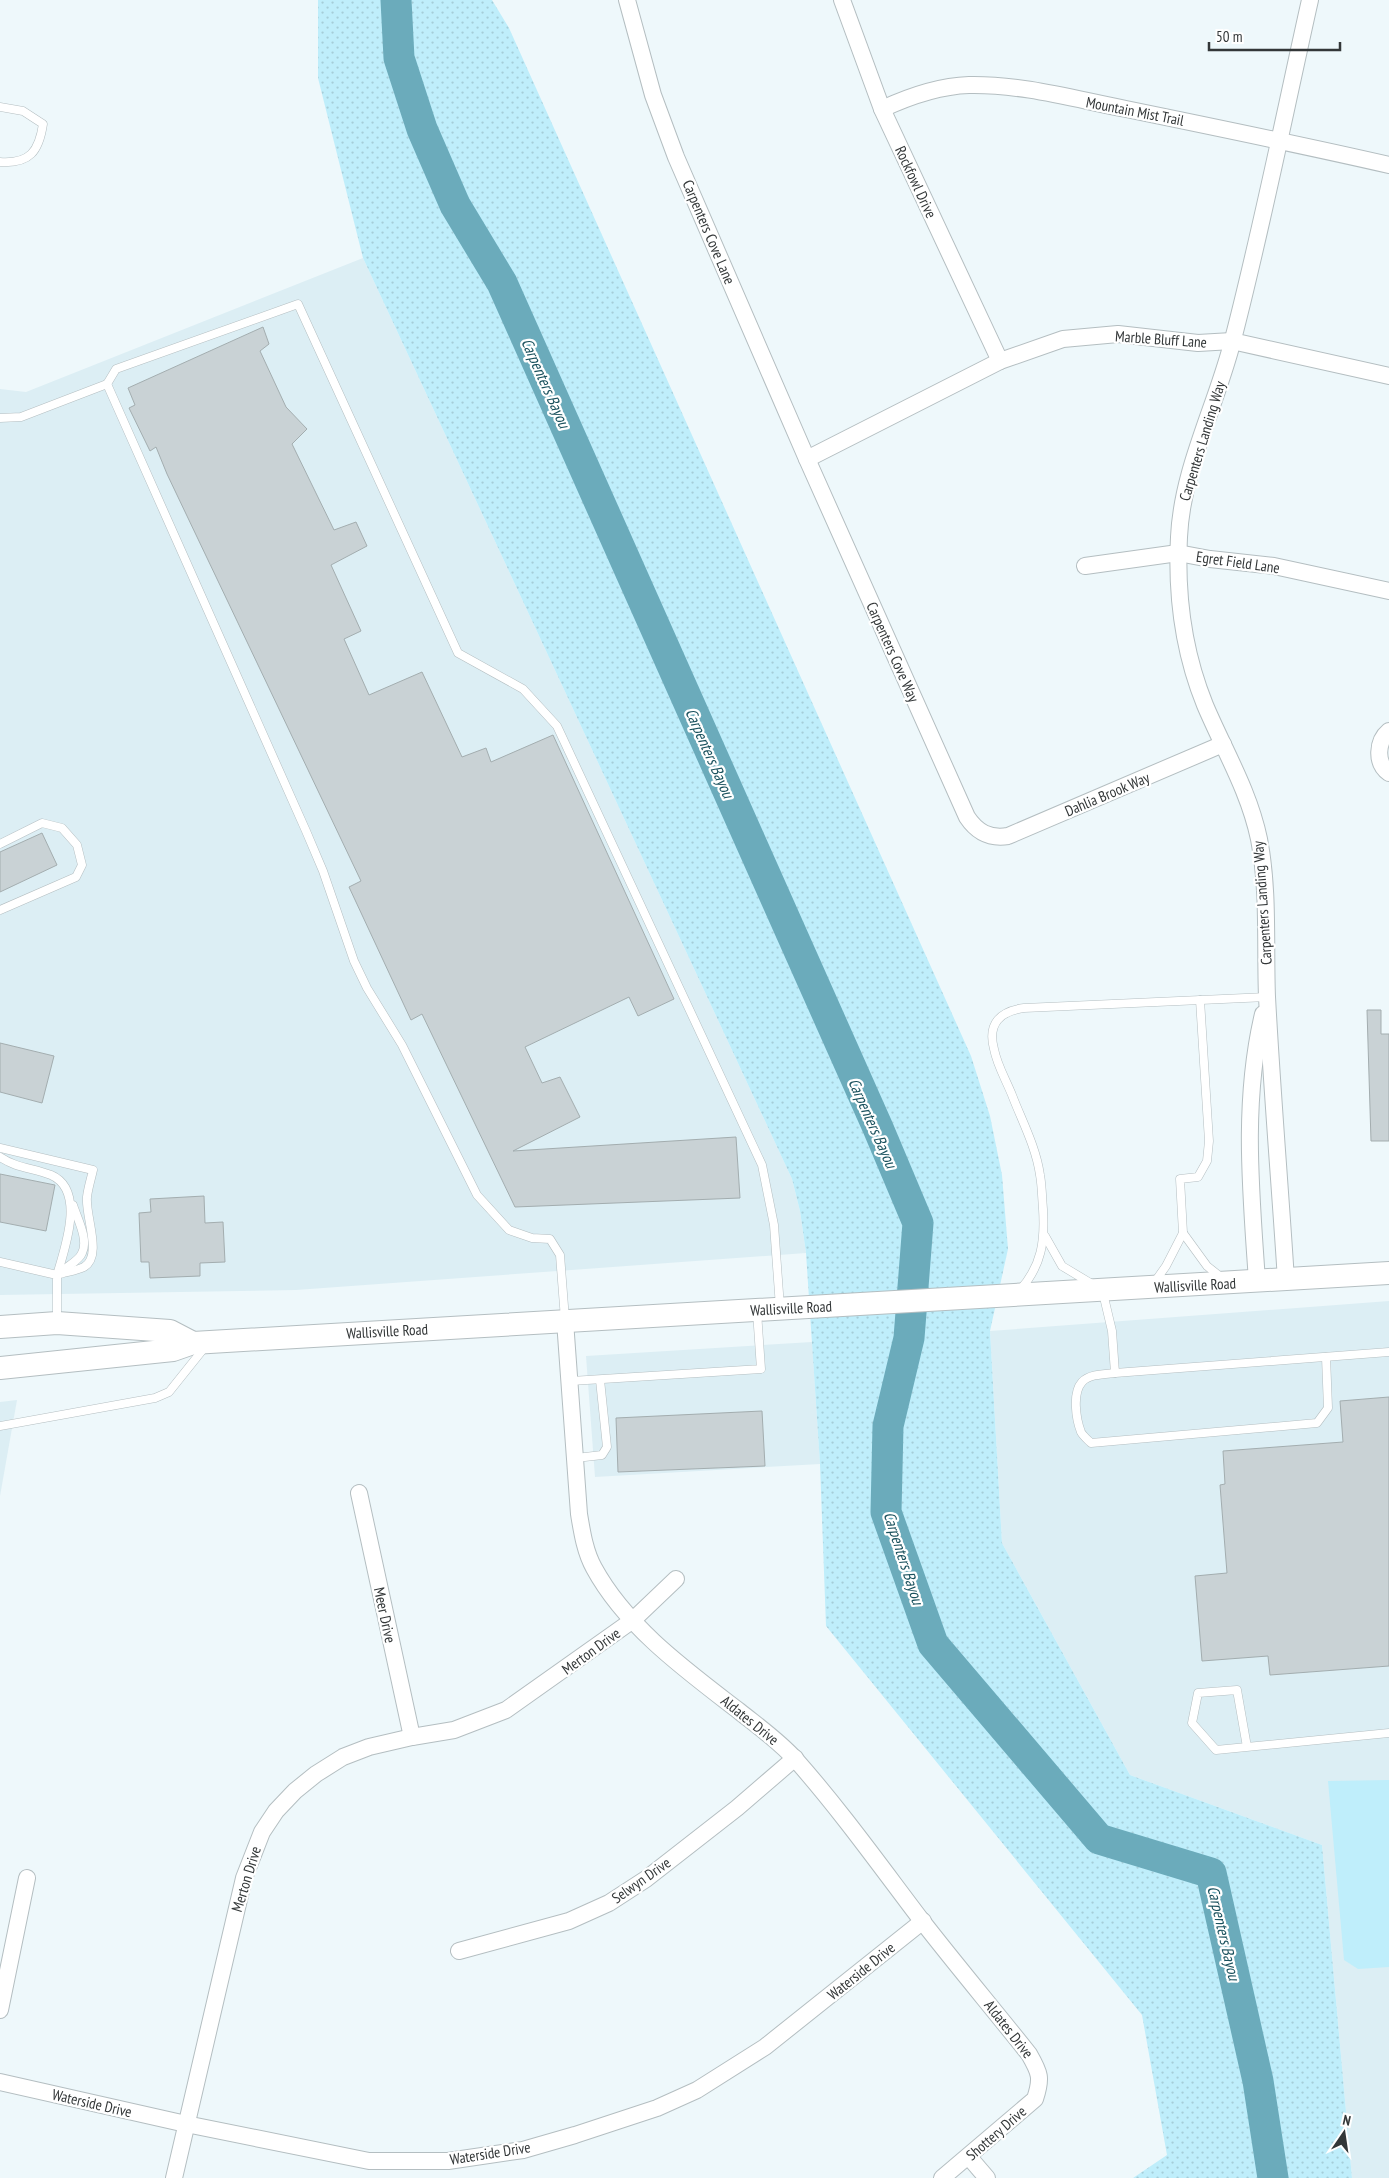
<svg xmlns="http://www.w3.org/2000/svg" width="1389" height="2178" font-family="'PT Sans Narrow',sans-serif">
  <defs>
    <pattern id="grass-dots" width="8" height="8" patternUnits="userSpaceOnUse" patternTransform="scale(1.25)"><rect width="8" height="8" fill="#bfeefb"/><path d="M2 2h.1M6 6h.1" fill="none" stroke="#a5cdd8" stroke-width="1.8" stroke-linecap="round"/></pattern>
  </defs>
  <rect width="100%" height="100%" fill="#eef8fb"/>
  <g fill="#dceef4">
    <path d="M363,258L792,1179L800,1211L806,1253L296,1290L0,1295V389L26,392Z"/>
    <path d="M1389,1301V2178H1352L1322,1845L1130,1775L1002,1543L990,1331Z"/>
    <path d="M812,1342L820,1464L595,1477L586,1356Z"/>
    <path d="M17,1400L0,1496V1402Z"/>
  </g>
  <path fill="url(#grass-dots)" d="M318,0H492L509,28L971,1056L990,1116L1002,1175L1008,1249L990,1331L1002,1543L1130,1775L1322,1845L1352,2178H1133L1167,2155L1142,2015L826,1626L820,1464L806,1253L800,1211L792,1179L363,258L318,78Z"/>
  <path fill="#bfeefb" d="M1389,1780V1967L1358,1969L1344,1960L1328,1781Z"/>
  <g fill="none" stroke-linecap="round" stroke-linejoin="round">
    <path stroke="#6babbb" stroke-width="31" d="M396,0L399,58L422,129L455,205L502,283L878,1128L918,1223L909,1338L888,1426L886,1512L933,1644L1099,1839L1211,1873L1258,2081L1273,2178"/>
  </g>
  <g fill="#c9d2d5" stroke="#a3adaf">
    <path d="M263,327L269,344L260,351L286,407L307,429L292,444L334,530L356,522L367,546L331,565L361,631L344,639L369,695L422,672L462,757L486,748L491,762L553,735L674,999L638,1016L629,997L525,1047L542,1083L560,1077L580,1117L513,1151L736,1137L740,1198L515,1207L422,1014L411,1020L349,887L361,881L167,474L156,447L150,451L129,408L135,405L128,388Z"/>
    <path d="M42,833L57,865L0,892V852Z"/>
    <path d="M1367,1010H1381V1034H1389V1141H1371Z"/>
    <path d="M0,1043L54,1056L42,1103L0,1092Z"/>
    <path d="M0,1174L55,1185L46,1231L0,1222Z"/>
    <path d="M204,1196L205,1223L223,1222L225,1262L200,1263V1276L150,1278L149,1262H141L139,1213L151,1212L150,1199Z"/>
    <path d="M1389,1397V1666L1270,1675L1268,1656L1202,1661L1195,1576L1227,1573L1220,1485L1225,1484L1223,1451L1343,1442L1340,1401Z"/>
    <path d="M762,1411L765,1466L618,1472L616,1418Z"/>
  </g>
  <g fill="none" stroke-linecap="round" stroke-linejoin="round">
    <g stroke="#b4bec1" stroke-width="9">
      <g id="lane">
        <path d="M0,107L23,111L43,124C39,151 30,164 0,162"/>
        <path d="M107,384L116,369L298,304L458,653L523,689L557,726L762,1165L774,1225L780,1307"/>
        <path d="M0,418L21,417L107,384L306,831L323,871L354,961L367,988L402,1045L477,1195L509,1230L532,1238L550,1239L560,1255L565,1319"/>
        <path d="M0,844L42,823L62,828L77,845L82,865L76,877L0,910"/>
        <path d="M0,1148L93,1170C91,1179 88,1188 87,1197C85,1216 103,1256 84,1267C76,1271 65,1272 57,1275"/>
        <path d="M0,1157C16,1168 33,1168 51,1175C86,1190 65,1248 57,1275"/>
        <path d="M1183,1233L1207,1266L1222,1278"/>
        <path d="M1045,1236L1062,1266L1092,1284"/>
        <path d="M0,1262L57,1275V1321"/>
        <path d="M61,1272C67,1266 79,1261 82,1253C89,1240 77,1218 73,1205"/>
        <path d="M1154,1283L1166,1266L1183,1233L1180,1179L1198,1177L1207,1161L1209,1141L1200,1000"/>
        <path d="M1020,1290C1042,1265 1045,1241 1043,1209C1042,1198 1042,1186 1040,1175C1036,1147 1022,1121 1012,1095C1006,1080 997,1065 994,1049C987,1023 1001,1011 1024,1008L1267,997"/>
        <path d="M1103,1293L1112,1331L1115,1373L1389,1352"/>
        <path d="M1115,1373C1105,1374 1089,1374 1082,1382C1072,1393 1076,1419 1081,1432C1083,1436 1088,1440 1091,1443L1317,1423L1328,1408L1326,1357"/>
        <path d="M571,1381L761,1369L757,1312"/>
        <path d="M0,1426L155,1398L169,1392L205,1347"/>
        <path d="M576,1458L602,1455L607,1447L600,1380"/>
        <path d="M1247,1747L1237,1690L1198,1693L1192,1723L1216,1750L1389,1733"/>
      </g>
    </g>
    <g stroke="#b4bec1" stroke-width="18">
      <g id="street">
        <path d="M627,0L653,95L676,157L807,459L967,817C977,832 989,839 1008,836L1223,744"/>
        <path d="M842,0L882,109L1000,361"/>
        <path d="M882,109C910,96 938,86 969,85C1022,84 1074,99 1126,109C1214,127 1302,145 1389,165"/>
        <path d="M807,459L1000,361L1063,339L1118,334L1198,343L1232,341L1389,376"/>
        <path d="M1085,566L1178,553L1210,559L1274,566L1389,591"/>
        <path d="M1389,731C1377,741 1375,763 1389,773"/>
        <path d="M1286,1280C1280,1186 1272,1091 1267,997C1265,945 1269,891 1259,839C1249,791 1224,750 1205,705C1183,651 1176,595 1179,537C1182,471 1214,410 1231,347C1261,233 1284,116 1310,0"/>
        <path d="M1257,1281C1251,1192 1242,1103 1263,1014"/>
        <path d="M565,1321L579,1514C582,1532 585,1552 594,1568C626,1627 687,1671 739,1711C759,1727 779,1741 796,1760C841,1811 881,1867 922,1921C957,1966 994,2010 1029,2054C1040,2073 1042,2078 1035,2099L942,2178"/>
        <path d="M359,1493L412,1737"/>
        <path d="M459,1951L569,1921L609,1903L646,1879L737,1808L795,1758"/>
        <path d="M0,2010L27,1878"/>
        <path d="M0,2082L186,2124L369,2161H448L523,2150L575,2135L657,2108L697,2090L765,2047L923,1921"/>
        <path d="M969,2157L987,2178"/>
        <path d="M174,2178L244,1878L262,1832L276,1811L295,1791L316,1774L343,1757L369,1747L412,1737L454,1730L506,1710L633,1620L676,1579"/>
      </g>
    </g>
    <g stroke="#b4bec1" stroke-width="24">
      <g id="secondary">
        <path d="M0,1327L57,1323L170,1331L193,1343"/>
        <path d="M0,1368L173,1350L193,1343L1389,1273"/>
      </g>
    </g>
    <use href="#lane" stroke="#fff" stroke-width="8"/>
    <use href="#street" stroke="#fff" stroke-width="16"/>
    <use href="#secondary" stroke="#fff" stroke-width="22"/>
  </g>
  <g text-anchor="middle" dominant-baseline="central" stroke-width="4.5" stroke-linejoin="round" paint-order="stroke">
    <g font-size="15" fill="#333738" stroke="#fff">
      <text transform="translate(1135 111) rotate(11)">Mountain Mist Trail</text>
      <text transform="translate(916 182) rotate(65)">Rockfowl Drive</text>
      <text transform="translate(709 232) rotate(67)">Carpenters Cove Lane</text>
      <text transform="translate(1161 339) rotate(4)">Marble Bluff Lane</text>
      <text transform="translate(1202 441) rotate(-73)">Carpenters Landing Way</text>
      <text transform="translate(1238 562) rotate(8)">Egret Field Lane</text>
      <text transform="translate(893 652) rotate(66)">Carpenters Cove Way</text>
      <text transform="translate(1107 794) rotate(-23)">Dahlia Brook Way</text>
      <text transform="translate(1262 903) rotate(-94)">Carpenters Landing Way</text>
      <text transform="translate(1195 1285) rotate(-3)">Wallisville Road</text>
      <text transform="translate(791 1308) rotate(-3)">Wallisville Road</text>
      <text transform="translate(387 1331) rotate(-3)">Wallisville Road</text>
      <text transform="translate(385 1615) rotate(78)">Meer Drive</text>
      <text transform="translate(591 1651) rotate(-36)">Merton Drive</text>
      <text transform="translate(750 1720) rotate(39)">Aldates Drive</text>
      <text transform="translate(246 1879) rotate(-73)">Merton Drive</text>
      <text transform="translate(641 1880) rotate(-35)">Selwyn Drive</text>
      <text transform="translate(861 1971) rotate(-39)">Waterside Drive</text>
      <text transform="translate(1009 2029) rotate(52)">Aldates Drive</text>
      <text transform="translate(92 2103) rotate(13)">Waterside Drive</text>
      <text transform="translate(996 2133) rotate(-41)">Shottery Drive</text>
      <text transform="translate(490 2153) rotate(-9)">Waterside Drive</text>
    </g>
    <g font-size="16" font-style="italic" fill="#1b525e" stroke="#fff">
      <text transform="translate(546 383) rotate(66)">Carpenters Bayou</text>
      <text transform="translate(710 753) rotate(66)">Carpenters Bayou</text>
      <text transform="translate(873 1123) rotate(66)">Carpenters Bayou</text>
      <text transform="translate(904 1558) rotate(72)">Carpenters Bayou</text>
      <text transform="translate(1224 1933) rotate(77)">Carpenters Bayou</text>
    </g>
  </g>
  <g transform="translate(1344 2133) rotate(13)" stroke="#ffffff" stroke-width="4" paint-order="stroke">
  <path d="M0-4L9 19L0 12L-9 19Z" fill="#333738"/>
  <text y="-8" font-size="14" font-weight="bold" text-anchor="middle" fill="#333738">N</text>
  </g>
  <path d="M1209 42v8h131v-8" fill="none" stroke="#333738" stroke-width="2.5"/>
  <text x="1216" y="42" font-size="15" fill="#333738" stroke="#ffffff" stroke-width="4" paint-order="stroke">50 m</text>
</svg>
